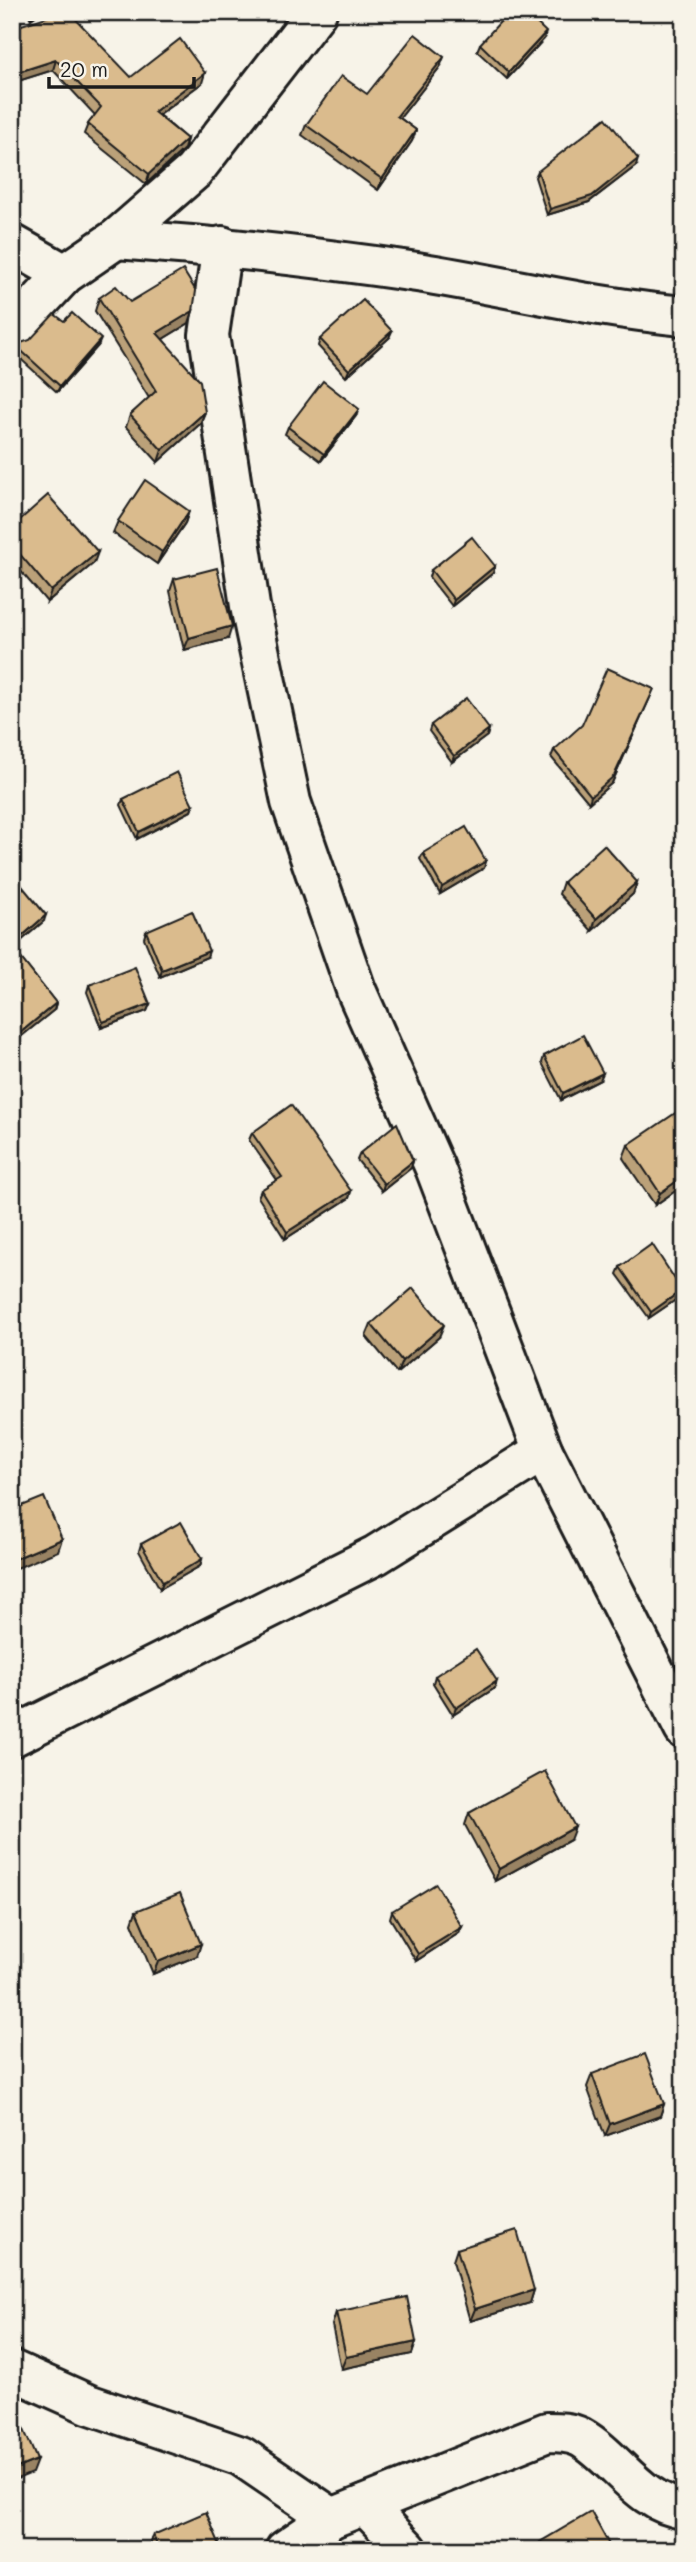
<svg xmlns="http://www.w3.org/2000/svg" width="696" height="2562" font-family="Mali,sans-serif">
  <rect width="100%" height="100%" fill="#f7f3e8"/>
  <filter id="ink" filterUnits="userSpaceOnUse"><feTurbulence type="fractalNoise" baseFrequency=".0143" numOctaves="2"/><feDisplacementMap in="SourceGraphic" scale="14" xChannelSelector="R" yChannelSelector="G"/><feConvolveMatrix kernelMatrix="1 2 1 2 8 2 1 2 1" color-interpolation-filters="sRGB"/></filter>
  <g filter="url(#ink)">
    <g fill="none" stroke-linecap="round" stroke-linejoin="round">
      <g stroke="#1c1c1c" stroke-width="44">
        <g id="minor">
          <path d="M116,239C217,246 317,257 417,272C506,286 594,308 684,316"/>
          <path d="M12,244L65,274"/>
          <path d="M222,246L209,335L250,606L291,802L356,990L435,1168L543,1451L684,1729"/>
          <path d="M12,331L65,274L116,239L194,171L317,12"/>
          <path d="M12,1737L376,1555L543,1451"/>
          <path d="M12,2370L88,2404L241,2456L332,2518"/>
          <path d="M365,2505L408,2550"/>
          <path d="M285,2550L332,2518L547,2432C559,2432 570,2432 580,2437C616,2457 640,2504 684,2509"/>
        </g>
      </g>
      <use href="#minor" stroke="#f7f3e8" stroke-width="38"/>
    </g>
    <g fill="#bba179" stroke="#1c1c1c" stroke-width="2">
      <path d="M27,12H41L31,19Z"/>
      <path d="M12,28L131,77L202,83L159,115L187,139L184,149L146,184L84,134L88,124L95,115L53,70L12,83Z"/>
      <path d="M544,39L507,79L477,51L480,44Z"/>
      <path d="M440,67L400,118L416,130L412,141L378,190L302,135L306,125L367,94Z"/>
      <path d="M636,166L589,202L547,215L535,177L538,171Z"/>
      <path d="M99,298L193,311L189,323L163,339L205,412L200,424L158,462L126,427L130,415L149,398L95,311Z"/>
      <path d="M389,338L346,377L318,346L320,339Z"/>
      <path d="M15,345L98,346L57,392L13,352Z"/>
      <path d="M356,416L321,461L285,434L288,427Z"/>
      <path d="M189,511L185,523L157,564L113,533L118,521Z"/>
      <path d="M12,527L94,563L47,602L12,561Z"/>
      <path d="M431,570L493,573L452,606L429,577Z"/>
      <path d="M174,579L228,639L184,650L170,591Z"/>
      <path d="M651,695L612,783L589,803L551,757L554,750Z"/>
      <path d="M431,725L489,729L487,736L452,762L429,731Z"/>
      <path d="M123,799L193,805L191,811L137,839L121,805Z"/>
      <path d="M423,853L486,861L484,868L440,894L420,859Z"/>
      <path d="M563,882H637L633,894L592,931L559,894Z"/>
      <path d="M12,884L44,921L13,948L56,1003L54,1010L18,1039L12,1031Z"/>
      <path d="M146,931L207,957L160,977L144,938Z"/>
      <path d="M89,985L150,1004L147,1011L101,1028L87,992Z"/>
      <path d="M544,1056L600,1080L561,1100L542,1063Z"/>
      <path d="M252,1133L351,1191L349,1198L285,1239L258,1197L261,1190L277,1180L249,1140Z"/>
      <path d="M628,1145L684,1185L655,1205L623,1158Z"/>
      <path d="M360,1153L413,1161L411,1168L382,1191L357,1160Z"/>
      <path d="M620,1267L680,1297L649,1318L617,1274Z"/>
      <path d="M371,1324L439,1337L397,1373L366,1336Z"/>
      <path d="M141,1544L202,1559L200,1566L160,1589L139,1551Z"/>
      <path d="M435,1676L495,1688L453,1715L433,1683Z"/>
      <path d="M469,1813L570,1840L495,1881L465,1825Z"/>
      <path d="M136,1911L197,1956L153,1974L132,1923Z"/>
      <path d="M392,1911L459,1933L416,1961L390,1918Z"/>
      <path d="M592,2074L664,2104L660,2116L605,2136L587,2087Z"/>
      <path d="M457,2249L534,2290L530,2303L470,2321L453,2261Z"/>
      <path d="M336,2312L416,2342L412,2354L341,2369L332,2325Z"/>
      <path d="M153,2535L222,2550H154L150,2541Z"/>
      <path d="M540,2542L612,2550H537Z"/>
    </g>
    <g fill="#998363" stroke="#1c1c1c" stroke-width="2">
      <path d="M34,12H41L31,19Z"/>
      <path d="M546,32L544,39L507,79L509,72Z"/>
      <path d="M444,57L440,67L393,127L397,116Z"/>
      <path d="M56,60L53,70L12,83V74Z"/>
      <path d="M205,73L202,83L150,121L154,112Z"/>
      <path d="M416,130L412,141L378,190L382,179Z"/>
      <path d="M187,139L184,149L146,184L149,174Z"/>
      <path d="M638,159L636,166L589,202L547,215L550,209Z"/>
      <path d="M20,285L17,294L12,299V294Z"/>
      <path d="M193,311L189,323L153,345L157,333Z"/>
      <path d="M392,331L389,338L346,377L349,370Z"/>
      <path d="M101,339L98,346L57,392L60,386Z"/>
      <path d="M359,409L356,416L321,461L324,454Z"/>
      <path d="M205,412L200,424L158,462L162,450Z"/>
      <path d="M189,511L185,523L157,564L162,552Z"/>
      <path d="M98,552L94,563L47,602L51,591Z"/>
      <path d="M495,566L493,573L452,606L454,600Z"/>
      <path d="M232,626L228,639L184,650L189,638Z"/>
      <path d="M651,695L612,783L589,803L591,796Z"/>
      <path d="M489,729L487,736L452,762L454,756Z"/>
      <path d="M193,805L191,811L137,839L139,832Z"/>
      <path d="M486,861L484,868L440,894L442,887Z"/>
      <path d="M637,882L633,894L592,931L596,919Z"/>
      <path d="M46,915L44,921L12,949V945Z"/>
      <path d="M209,951L207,957L160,977L162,970Z"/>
      <path d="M56,1003L54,1010L18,1039L21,1032Z"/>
      <path d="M150,1004L147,1011L101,1028L103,1022Z"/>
      <path d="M603,1073L600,1080L561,1100L563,1093Z"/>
      <path d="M413,1161L411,1168L382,1191L384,1184Z"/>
      <path d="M684,1176V1185L655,1205L660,1193Z"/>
      <path d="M351,1191L349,1198L285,1239L287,1232Z"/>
      <path d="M682,1290L680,1297L649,1318L651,1312Z"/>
      <path d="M444,1325L439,1337L397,1373L402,1361Z"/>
      <path d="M62,1539L58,1551L12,1570V1560Z"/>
      <path d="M202,1559L200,1566L160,1589L163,1582Z"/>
      <path d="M497,1681L495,1688L453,1715L456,1708Z"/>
      <path d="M575,1827L570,1840L495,1881L499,1869Z"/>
      <path d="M462,1927L459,1933L416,1961L418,1954Z"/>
      <path d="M201,1944L197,1956L153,1974L158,1962Z"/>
      <path d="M664,2104L660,2116L605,2136L610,2124Z"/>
      <path d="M534,2290L530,2303L470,2321L475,2309Z"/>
      <path d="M416,2342L412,2354L341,2369L346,2357Z"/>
      <path d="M37,2460L32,2473L12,2481V2470Z"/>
    </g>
    <g fill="#dabb8d" stroke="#1c1c1c" stroke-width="2">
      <path d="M62,12H69L131,77L180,39L205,73L154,112L187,139L149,174L88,124L101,107L56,60L12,74V28Z"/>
      <path d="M509,12H525L546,32L509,72L480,44Z"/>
      <path d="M415,34L444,57L397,116L416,130L382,179L306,125L341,76L367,94Z"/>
      <path d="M606,118L638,159L592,196L550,209L538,171Z"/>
      <path d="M183,270L196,291L193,311L157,333L200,381L205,412L162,450L130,415L156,391L99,298L116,286L130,302Z"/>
      <path d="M12,280L20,285L12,294Z"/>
      <path d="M363,300L392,331L349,370L320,339Z"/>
      <path d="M72,313L101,339L60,386L15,345L30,340L54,314L64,321Z"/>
      <path d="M323,381L359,409L324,454L288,427Z"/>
      <path d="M145,480L189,511L162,552L118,521Z"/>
      <path d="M48,495L98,552L51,591L12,545V527Z"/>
      <path d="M472,537L495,566L454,600L431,570Z"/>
      <path d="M217,568L232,626L189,638L174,579Z"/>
      <path d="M607,668L654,689L614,776L591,796L554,750L582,725Z"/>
      <path d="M466,698L489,729L454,756L431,725Z"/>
      <path d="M177,772L193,805L139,832L123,799Z"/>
      <path d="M466,827L486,861L442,887L423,853Z"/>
      <path d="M604,845L637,882L596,919L563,882Z"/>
      <path d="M17,880L46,915L12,945V884Z"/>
      <path d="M192,911L209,951L162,970L146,931Z"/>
      <path d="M12,947L56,1003L21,1032L12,1021Z"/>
      <path d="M135,967L150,1004L103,1022L89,985Z"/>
      <path d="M583,1035L603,1073L563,1093L544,1056Z"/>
      <path d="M291,1105L351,1191L287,1232L261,1190L282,1177L252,1133Z"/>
      <path d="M680,1110L684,1116V1176L660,1193L628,1145Z"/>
      <path d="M397,1123L413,1161L384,1184L360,1153Z"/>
      <path d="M652,1244L682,1290L651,1312L620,1267Z"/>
      <path d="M413,1288L444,1325L402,1361L371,1324Z"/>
      <path d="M44,1497L62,1539L12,1560V1510Z"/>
      <path d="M181,1522L202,1559L163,1582L141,1544Z"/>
      <path d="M476,1649L497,1681L456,1708L435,1676Z"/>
      <path d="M545,1771L575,1827L499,1869L469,1813Z"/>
      <path d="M436,1884L462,1927L418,1954L392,1911Z"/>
      <path d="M180,1893L201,1944L158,1962L136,1911Z"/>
      <path d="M645,2054L664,2104L610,2124L592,2074Z"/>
      <path d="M517,2230L534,2290L475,2309L457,2249Z"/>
      <path d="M407,2297L416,2342L346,2357L336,2312Z"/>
      <path d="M12,2402L37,2460L12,2470Z"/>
      <path d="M206,2512L222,2550H159L153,2535Z"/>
      <path d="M591,2512L612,2550H544L540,2542Z"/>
    </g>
  </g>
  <rect width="696" height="2562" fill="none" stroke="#f7f3e8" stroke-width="42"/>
  <rect x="21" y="21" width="654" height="2520" fill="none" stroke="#1c1c1c" stroke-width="2.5" filter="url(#ink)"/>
  <path d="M49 77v10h145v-10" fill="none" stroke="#1c1c1c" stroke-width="3.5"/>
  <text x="60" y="77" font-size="21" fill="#1c1c1c" stroke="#f7f3e8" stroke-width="5" paint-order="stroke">20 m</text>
</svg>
